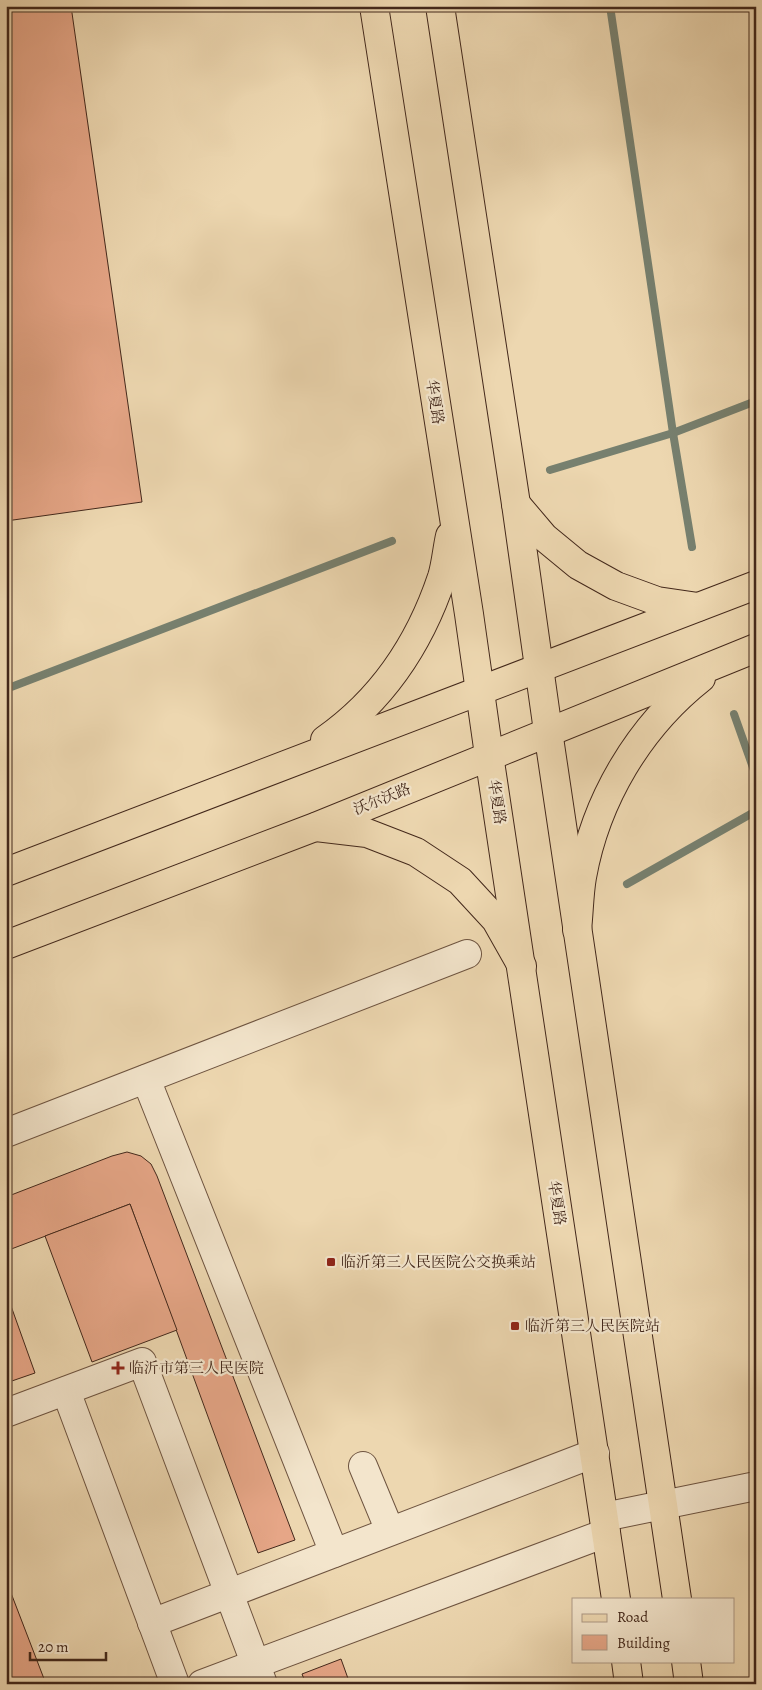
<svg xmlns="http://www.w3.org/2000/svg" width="762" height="1690" font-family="Alegreya,'Noto Serif SC',serif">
  <rect width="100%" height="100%" fill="#edd7b0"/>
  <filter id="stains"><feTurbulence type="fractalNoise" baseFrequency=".004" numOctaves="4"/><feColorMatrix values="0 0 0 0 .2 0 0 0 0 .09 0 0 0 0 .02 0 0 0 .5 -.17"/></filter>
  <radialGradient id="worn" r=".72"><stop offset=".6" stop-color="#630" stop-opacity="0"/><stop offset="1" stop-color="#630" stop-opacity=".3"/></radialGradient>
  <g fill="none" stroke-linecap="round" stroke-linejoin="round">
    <g stroke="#77806f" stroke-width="8">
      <path d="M610,6L673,433L692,547"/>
      <path d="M550,470L673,433L756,401"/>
      <path d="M6,689L392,541"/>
      <path d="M734,714L756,776"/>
      <path d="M627,884L756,811"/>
    </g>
  </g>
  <g fill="#e6a687" stroke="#43281b">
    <path d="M6,6H71L142,502L6,521Z"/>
    <path d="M127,1152L141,1156L151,1164L157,1176L295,1540L258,1553L130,1204L6,1251V1197L112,1156Z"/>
    <path d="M130,1204L177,1330L92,1362L45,1236Z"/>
    <path d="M6,1292L35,1373L6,1383Z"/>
    <path d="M6,1580L46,1684H6Z"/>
    <path d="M341,1659L350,1684H306L302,1674Z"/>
  </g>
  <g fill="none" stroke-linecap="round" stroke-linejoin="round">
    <g stroke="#6e5440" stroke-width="30">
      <g id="minor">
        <path d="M146,1079L334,1553"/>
        <path d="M6,1133L467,954"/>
        <path d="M66,1391L175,1684"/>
        <path d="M6,1413L142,1362L263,1684"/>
        <path d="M363,1466L390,1531"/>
        <path d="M604,1517L756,1486"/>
        <path d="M152,1623L595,1453"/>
        <path d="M202,1684L606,1533"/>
      </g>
    </g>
    <g stroke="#43281b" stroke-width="30">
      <g id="major">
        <path d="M548,731L677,1599"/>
        <path d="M489,755L616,1599"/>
        <path d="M626,1661L629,1684"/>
        <path d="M686,1661L689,1684"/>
      </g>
    </g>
    <g stroke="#43281b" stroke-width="30">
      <g id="highway">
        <path d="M374,6L469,614L489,755"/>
        <path d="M440,6L516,504L548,731"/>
        <path d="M516,504L544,537L578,565L616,586L657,601L698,607"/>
        <path d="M325,740C382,700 420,643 442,577C446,564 447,549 450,536"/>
        <path d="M316,827L367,833L416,852L460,881L496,920L522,966"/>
        <path d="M6,872L756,585"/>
        <path d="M577,930C579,913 579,894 582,877C596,799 639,727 701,678"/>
        <path d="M6,945L315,827L756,648"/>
      </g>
    </g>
    <use href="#minor" stroke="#f3e5cc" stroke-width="28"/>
    <use href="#major" stroke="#edd7b0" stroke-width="28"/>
    <use href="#highway" stroke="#edd7b0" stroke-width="28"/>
  </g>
  <g fill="#8f2418" stroke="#f3e5cc" stroke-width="2">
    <rect x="326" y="1257" width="10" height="10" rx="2.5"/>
    <rect x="510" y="1321" width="10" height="10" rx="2.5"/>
    <path d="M115.5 1360.5h5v5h5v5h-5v5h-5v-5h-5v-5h5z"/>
  </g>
  <g text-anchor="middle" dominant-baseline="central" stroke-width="4.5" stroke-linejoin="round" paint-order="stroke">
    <g font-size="15" fill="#43281b" stroke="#f3e5cc">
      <text transform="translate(435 402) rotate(81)">华夏路</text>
      <text transform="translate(382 799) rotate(-22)">沃尔沃路</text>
      <text transform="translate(497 802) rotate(81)">华夏路</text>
      <text transform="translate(557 1203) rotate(81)">华夏路</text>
    </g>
    <g font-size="15" fill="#43281b" stroke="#f3e5cc" text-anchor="start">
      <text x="341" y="1262">临沂第三人民医院公交换乘站</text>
      <text x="525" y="1326">临沂第三人民医院站</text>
      <text x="129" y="1368">临沂市第三人民医院</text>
    </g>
  </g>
  <rect width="762" height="1690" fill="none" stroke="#edd7b0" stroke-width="25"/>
  <rect x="8" y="8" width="747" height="1675" fill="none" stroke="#43281b" stroke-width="2.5"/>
  <rect x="12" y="12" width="737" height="1665" fill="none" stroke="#43281b"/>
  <rect x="572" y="1598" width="162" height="65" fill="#f3e5cc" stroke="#ad9985"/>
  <rect x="582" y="1614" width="25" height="8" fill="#edd7b0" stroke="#ad9985"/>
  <text x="617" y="1622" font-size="15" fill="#43281b">Road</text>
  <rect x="582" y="1635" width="25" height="15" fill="#e6a687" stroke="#ad9985"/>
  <text x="617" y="1648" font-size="15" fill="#43281b">Building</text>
  <path d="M30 1652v8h76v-8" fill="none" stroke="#43281b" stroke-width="2.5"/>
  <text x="38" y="1652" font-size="15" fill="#43281b" stroke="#f3e5cc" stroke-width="4" paint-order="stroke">20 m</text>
  <rect width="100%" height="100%" filter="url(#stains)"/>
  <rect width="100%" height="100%" fill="url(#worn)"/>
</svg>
